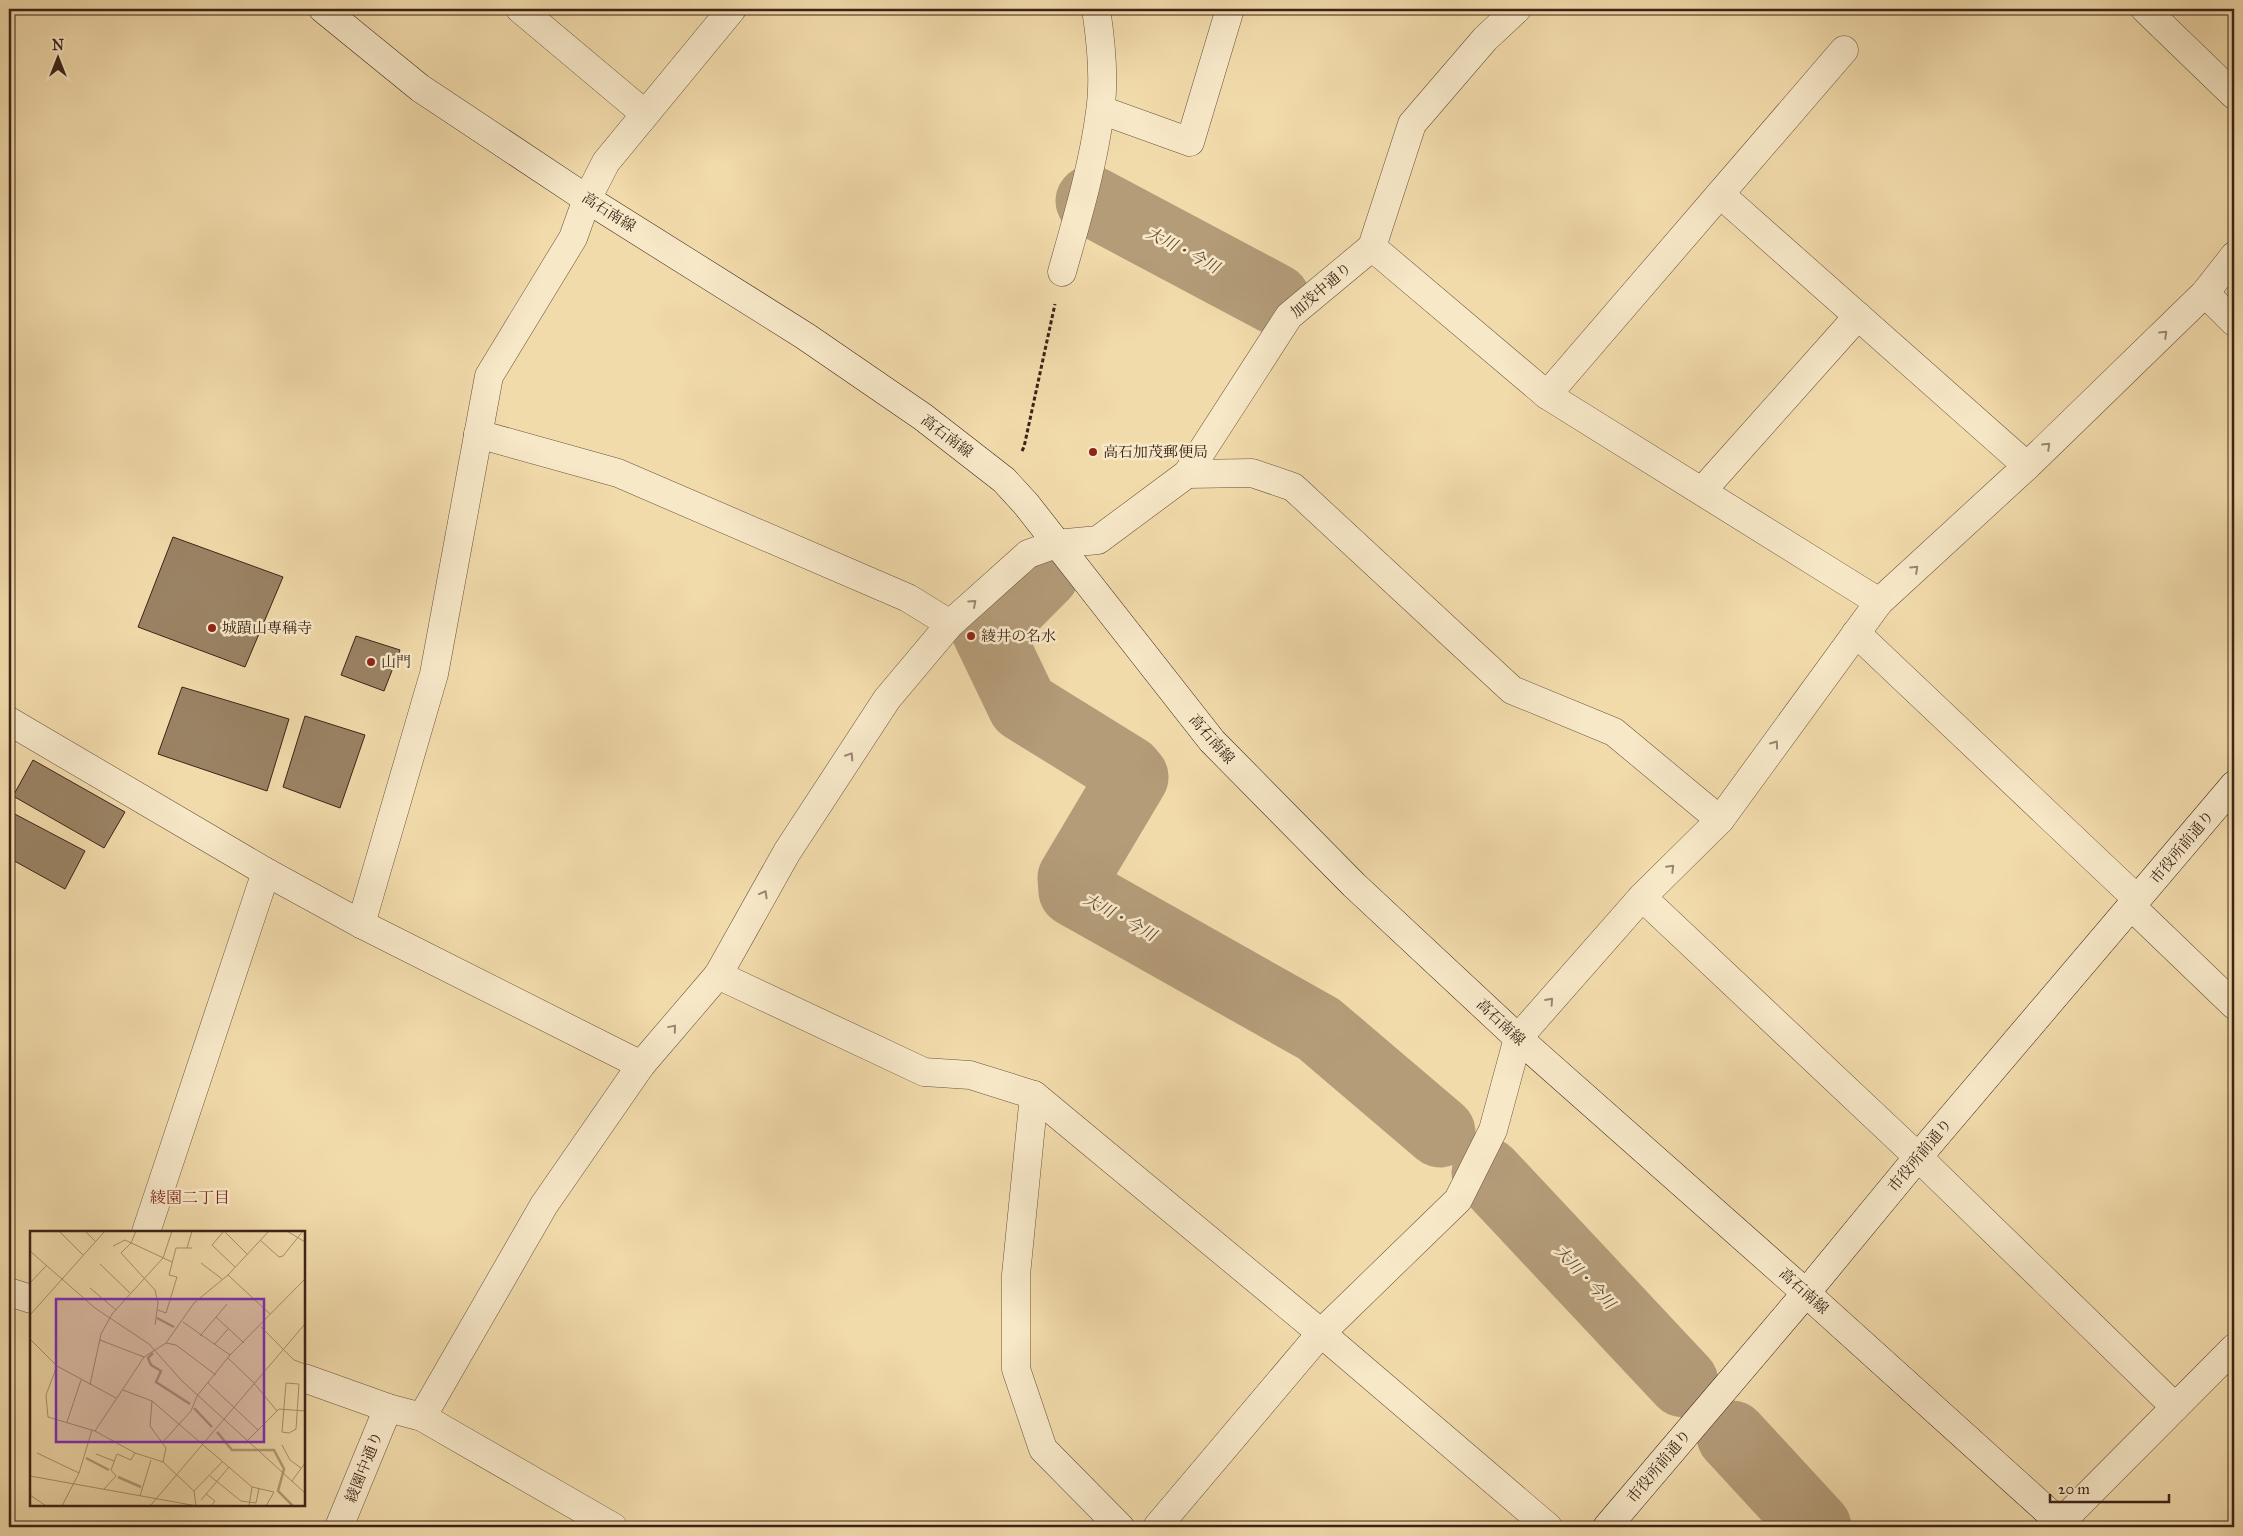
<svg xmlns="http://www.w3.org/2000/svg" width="2243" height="1536" font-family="'IM FELL Great Primer','Noto Serif JP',serif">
  <rect width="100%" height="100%" fill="#f2dbab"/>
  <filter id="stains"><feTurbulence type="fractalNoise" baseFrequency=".004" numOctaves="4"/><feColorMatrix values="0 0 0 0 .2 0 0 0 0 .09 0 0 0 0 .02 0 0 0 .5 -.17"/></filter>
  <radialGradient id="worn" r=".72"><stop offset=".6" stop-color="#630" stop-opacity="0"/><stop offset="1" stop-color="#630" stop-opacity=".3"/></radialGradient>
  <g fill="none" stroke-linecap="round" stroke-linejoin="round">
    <g stroke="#b49c79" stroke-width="71">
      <path d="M1091,201L1275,299"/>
      <path d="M1044,574L987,631L1023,706L1128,771L1133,777L1073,878L1074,891L1319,1029L1440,1132"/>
      <path d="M1487,1173L1683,1382"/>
      <path d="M1732,1436L1816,1527"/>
    </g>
  </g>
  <g fill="#9a8364" stroke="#3b2318">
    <path d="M173,537L283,577L245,667L138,627Z"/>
    <path d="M356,636L400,650L384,691L341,675Z"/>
    <path d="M182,687L289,719L267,791L158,754Z"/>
    <path d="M305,716L365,735L340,808L283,787Z"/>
    <path d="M33,760L125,812L104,848L13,796Z"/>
    <path d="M9,811L85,851L65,889L9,858Z"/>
  </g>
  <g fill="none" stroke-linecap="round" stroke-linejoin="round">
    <g stroke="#69513d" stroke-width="29">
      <g id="street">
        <path d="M520,9L645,114"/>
        <path d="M2145,9L2234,95"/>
        <path d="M1101,110L1190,142L1230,9"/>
        <path d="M1720,194L2027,466"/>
        <path d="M1372,247L1547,395L1879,602"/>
        <path d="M1062,272C1077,219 1093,166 1100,112C1105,79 1101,41 1096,9"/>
        <path d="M2205,293L2234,322"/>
        <path d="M1547,395L1844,50"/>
        <path d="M478,434L618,473L908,598L950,624"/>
        <path d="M1187,474L1252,473L1293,487L1512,690L1614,732L1720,820"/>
        <path d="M1702,491L1858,316"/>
        <path d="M1856,633L2137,899"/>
        <path d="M9,721L266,872L361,924L641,1065"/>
        <path d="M1642,897L1918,1157L2175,1407"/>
        <path d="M2131,906L2234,1005"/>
        <path d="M361,924L434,674L489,376L573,238L587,199L606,162L732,9"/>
        <path d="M718,975L924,1072L970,1075L1034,1095L1016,1275V1369L1043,1449L1120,1527"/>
        <path d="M1034,1095L1321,1333L1548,1527"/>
        <path d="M146,1232L266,872"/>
        <path d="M9,1292L31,1299"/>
        <path d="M304,1378L388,1408L422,1417L613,1527"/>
        <path d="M422,1417L544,1205L641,1065L718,975L787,852L887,699L950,624L1028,554L1056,544L1098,540L1187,474L1289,316L1372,247L1412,124L1485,39L1517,9"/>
        <path d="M2060,1523L2234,1348"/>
        <path d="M339,1527L388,1408"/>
        <path d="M1157,1527L1321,1333L1458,1200L1493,1130L1518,1038L1642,897L1720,820L1879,602L2027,466L2205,293L2234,256"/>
      </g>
    </g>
    <g stroke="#3b2318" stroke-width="29">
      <g id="secondary">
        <path d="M323,9L420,88L587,199L805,336L923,417L1004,480L1026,504L1212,741L1354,885L1518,1038L1806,1293L2065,1527"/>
        <path d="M1607,1527L1806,1293L1918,1157L2234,785"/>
      </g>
    </g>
    <path stroke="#3b2318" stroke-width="3" stroke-dasharray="4 2.5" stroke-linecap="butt" d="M1022,451L1024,447L1055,304"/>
    <use href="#street" stroke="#f7e8c8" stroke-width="28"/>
    <use href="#secondary" stroke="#f7e8c8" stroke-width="28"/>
  </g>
  <defs><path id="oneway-chevron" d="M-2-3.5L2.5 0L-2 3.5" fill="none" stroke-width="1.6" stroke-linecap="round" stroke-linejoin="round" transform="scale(1.25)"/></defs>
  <g stroke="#998670">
    <use href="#oneway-chevron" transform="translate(2164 334) rotate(-44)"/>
    <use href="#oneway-chevron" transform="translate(2047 446) rotate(-44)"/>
    <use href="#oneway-chevron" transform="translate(1915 569) rotate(-43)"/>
    <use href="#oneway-chevron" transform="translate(973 603) rotate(-42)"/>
    <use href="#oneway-chevron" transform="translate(1775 744) rotate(-54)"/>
    <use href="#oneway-chevron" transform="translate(850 756) rotate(-57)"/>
    <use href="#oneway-chevron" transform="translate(1671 868) rotate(-45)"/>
    <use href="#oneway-chevron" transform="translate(764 894) rotate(-61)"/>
    <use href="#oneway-chevron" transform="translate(1550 1001) rotate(-48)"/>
    <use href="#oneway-chevron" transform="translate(673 1028) rotate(-50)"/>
  </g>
  <g fill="#8f2418" stroke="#f7e8c8" stroke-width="2">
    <circle cx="1093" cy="452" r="5"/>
    <circle cx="212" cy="628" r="5"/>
    <circle cx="971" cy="636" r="5"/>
    <circle cx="371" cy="662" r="5"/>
  </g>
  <g text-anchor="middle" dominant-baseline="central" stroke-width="5" stroke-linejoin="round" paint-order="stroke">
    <g font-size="15" fill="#3b2318" stroke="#f7e8c8">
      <text transform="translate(609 212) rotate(32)">高石南線</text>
      <text transform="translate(1321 290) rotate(-41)">加茂中通り</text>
      <text transform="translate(947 436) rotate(37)">高石南線</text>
      <text transform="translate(1212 739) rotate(49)">高石南線</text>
      <text transform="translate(2182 847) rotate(-50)">市役所前通り</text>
      <text transform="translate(1501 1022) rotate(43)">高石南線</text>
      <text transform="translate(1920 1155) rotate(-50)">市役所前通り</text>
      <text transform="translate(1804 1291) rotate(42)">高石南線</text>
      <text transform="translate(1659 1466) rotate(-50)">市役所前通り</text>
      <text transform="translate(364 1467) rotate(-68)">綾園中通り</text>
    </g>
    <g font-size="15" fill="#3b2318" stroke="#f7e8c8" text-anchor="start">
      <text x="1103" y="452">高石加茂郵便局</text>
      <text x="222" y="628">城蹟山専稱寺</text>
      <text x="981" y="636">綾井の名水</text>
      <text x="381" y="662">山門</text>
    </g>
    <g font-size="16" font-style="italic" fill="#5f4735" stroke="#f7e8c8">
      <text transform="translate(1183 250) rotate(28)">大川・今川</text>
      <text transform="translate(1120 917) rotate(29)">大川・今川</text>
      <text transform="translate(1585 1277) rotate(47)">大川・今川</text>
    </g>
    <g font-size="16" fill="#7a1f14" stroke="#f7e8c8">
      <text x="190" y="1197">綾園二丁目</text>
    </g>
  </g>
  <g transform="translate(30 1231)">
    <rect width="275" height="275" fill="#f2dbab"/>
    <path fill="none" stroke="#b49c79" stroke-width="2.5" d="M127,87L144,96M123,122L118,127L121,134L131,140L126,151L160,173M164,177L182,196M187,201L202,219H244L254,238L248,260L263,275M56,227L79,239M88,246L111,256"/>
    <path fill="none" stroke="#a99170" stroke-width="1" d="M29,0L53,24M55,0L66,11M106,0L101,12L91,22L125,59L128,72L125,94M194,0L182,14L205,36M194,0L217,23M257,0L275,11M230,9L249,26L253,25L273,0M83,15L95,9L142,31M157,17L162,0M0,20L65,77L119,113L152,150L275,262M171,32L192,48M70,33L100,62M198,44L240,83M0,52L16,35M60,57L86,79M128,79L136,82L147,46L139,44L146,17H162M0,84L75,0M186,86L214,112M153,91L200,124M231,96L264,129L275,133M170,105L197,73M0,108L27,135L86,167M70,109L114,126M136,112L146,114L186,144M184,114L198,98M198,127L224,152M27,135L16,164L18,186L65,200L105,222L133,231L164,260L166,275M178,152L228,199M224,152L247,180M256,152L269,153L266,198L259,202L252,201ZM60,154L71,103L82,83L133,27L142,0M93,159L122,170L120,195L136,217L133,231M122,170L222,256L244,261L236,275M37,191L51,149M65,200L114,126L136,112L164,72L198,44L239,0M217,210L249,178L275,180M132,212L161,180L167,165L200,124L275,48M252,214L260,229L271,237M7,222L49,242M66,223L84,230M0,245L167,275M180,245L211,270L226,272L229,257M262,250L275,232M74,258L86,245L81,239L87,223L101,229L105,222M164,260L192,231M176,263L185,270L181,275M0,264L16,275M110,265L121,229M171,269L199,236M32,275L49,242L62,199M120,275L275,93M219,275L222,256"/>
    <path fill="#7b2cbf" fill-opacity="0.15" stroke="#7b2cbf" stroke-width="2.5" d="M26,68H234V211H26Z"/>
    <rect width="275" height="275" fill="none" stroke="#3b2318" stroke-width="2.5"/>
  </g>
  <rect width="2243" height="1536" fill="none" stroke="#f2dbab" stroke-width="30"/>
  <rect x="10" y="10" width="2223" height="1516" fill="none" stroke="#3b2318" stroke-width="2.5"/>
  <rect x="15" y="15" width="2213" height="1506" fill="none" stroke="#3b2318"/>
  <g transform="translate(58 58)" stroke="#f7e8c8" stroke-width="4" paint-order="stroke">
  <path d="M0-4L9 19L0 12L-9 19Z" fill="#3b2318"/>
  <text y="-8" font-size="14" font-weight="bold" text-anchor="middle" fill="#3b2318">N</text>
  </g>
  <path d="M2050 1494v8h119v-8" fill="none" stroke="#3b2318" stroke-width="2.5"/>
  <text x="2058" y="1494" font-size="15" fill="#3b2318" stroke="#f7e8c8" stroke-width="4" paint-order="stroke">20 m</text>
  <rect width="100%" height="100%" filter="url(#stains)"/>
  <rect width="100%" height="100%" fill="url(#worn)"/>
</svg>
